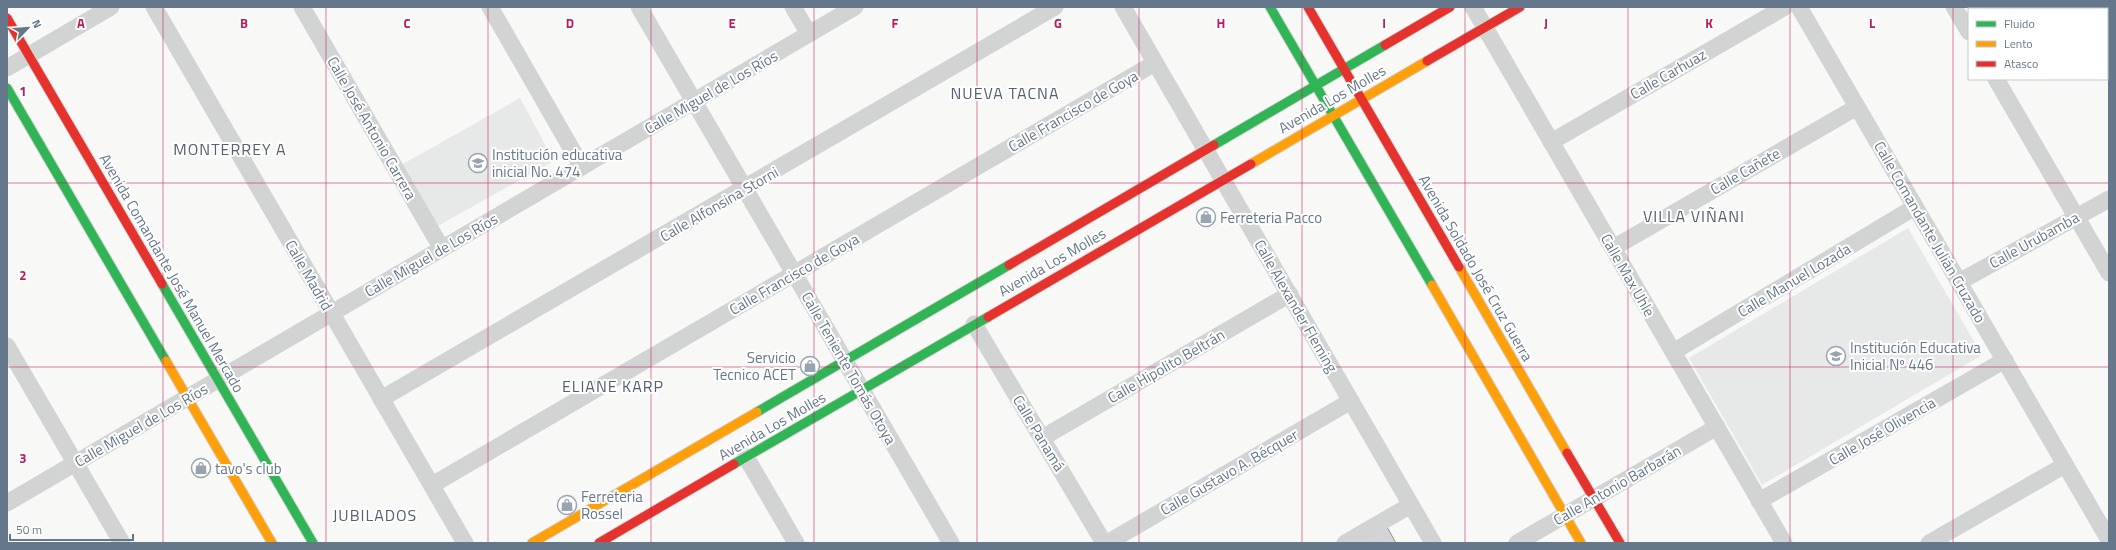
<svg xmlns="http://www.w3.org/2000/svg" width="2116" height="550" font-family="'Titillium Web',sans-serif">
  <rect width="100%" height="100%" fill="#f8f8f7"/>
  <g fill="#e7e8e8">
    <path d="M520,98L554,161L436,227L401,165Z"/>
    <path d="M1908,228L1982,355L1762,485L1689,358Z"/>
  </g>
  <path fill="#d2d4d5" stroke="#939495" d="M1382,518L1396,543H1339Z"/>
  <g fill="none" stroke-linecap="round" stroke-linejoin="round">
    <g stroke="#d3d5d6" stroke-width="11">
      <g id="fast">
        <path d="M1270,7L1432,285"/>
        <path d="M7,88L166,361"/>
        <path d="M1214,145L1385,45"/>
        <path d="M162,284L313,543"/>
        <path d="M757,412L1009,265"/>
        <path d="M734,464L988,317"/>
      </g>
    </g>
    <g stroke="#d3d5d6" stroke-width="11">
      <g id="slow">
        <path d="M1251,164L1427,61"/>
        <path d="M1459,267L1567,453"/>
        <path d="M1432,285L1581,543"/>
        <path d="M166,361L272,543"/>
        <path d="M532,543L757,412"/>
      </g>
    </g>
    <g stroke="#d3d5d6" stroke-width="11">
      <g id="jam">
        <path d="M1308,7L1459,267"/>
        <path d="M7,18L162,284"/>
        <path d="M1385,45L1450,7"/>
        <path d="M1427,61L1520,7"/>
        <path d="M1009,265L1214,145"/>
        <path d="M988,317L1251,164"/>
        <path d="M1567,453L1620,543"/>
        <path d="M599,543L734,464"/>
      </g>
    </g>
    <g stroke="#d2d3d3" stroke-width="17">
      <path d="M154,7L465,543"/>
      <path d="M302,7L442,249"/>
      <path d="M490,7L582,167"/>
      <path d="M639,7L951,543"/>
      <path d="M793,7L809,34"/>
      <path d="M1123,7L1433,543"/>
      <path d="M1473,7L1784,543"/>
      <path d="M1799,7L2109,540"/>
      <path d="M1954,7L1969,32"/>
      <path d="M2107,13L2109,16"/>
      <path d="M7,68L111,7"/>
      <path d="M1996,79L2109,273"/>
      <path d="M1551,142L1785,7"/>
      <path d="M1613,248L1857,107"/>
      <path d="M1959,282L2109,199"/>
      <path d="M974,324L1104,543"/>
      <path d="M7,346L122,543"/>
      <path d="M1673,352L1915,207"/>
      <path d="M381,399L1055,7"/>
      <path d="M1042,438L1290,294"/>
      <path d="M746,457L796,543"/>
      <path d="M432,485L1155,63"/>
      <path d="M1759,501L2005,360"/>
      <path d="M7,503L855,7"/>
      <path d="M1107,543L1351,401"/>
      <path d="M1345,543L1411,505"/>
      <path d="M1517,543L1717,427"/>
      <path d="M1929,543L2065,465"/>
    </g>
    <use href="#fast" stroke="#30b455" stroke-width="9"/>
    <use href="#slow" stroke="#ff9f0a" stroke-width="9"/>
    <use href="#jam" stroke="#e5322d" stroke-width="9"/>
  </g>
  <path fill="none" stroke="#c2185b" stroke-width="1" stroke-opacity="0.55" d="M163,7V543M326,7V543M488,7V543M651,7V543M814,7V543M977,7V543M1139,7V543M1302,7V543M1465,7V543M1628,7V543M1790,7V543M1953,7V543M7,183H2109M7,367H2109"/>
  <defs>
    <g id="school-ring" transform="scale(1)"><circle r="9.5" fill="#fff" stroke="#98a4b0" stroke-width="1.5"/><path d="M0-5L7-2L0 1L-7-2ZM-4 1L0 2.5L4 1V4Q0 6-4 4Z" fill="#98a4b0"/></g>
    <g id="shop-ring" transform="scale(1)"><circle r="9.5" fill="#fff" stroke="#98a4b0" stroke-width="1.5"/><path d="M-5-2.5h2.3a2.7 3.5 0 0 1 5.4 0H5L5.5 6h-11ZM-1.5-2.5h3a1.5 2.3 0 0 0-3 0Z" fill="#98a4b0"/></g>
  </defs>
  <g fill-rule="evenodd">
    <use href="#school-ring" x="478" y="163"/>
    <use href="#shop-ring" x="1206" y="217"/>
    <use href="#school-ring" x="1836" y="356"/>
    <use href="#shop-ring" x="810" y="366"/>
    <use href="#shop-ring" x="201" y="468"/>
    <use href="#shop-ring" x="567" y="505"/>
  </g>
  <g text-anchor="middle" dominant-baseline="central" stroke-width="4" stroke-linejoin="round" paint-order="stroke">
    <g font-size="15" fill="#65778a" stroke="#fff">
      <text transform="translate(1668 74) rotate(-30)">Calle Carhuaz</text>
      <text transform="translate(711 92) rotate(-30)">Calle Miguel de Los Ríos</text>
      <text transform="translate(1332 99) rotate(-30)">Avenida Los Molles</text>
      <text transform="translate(1073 111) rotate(-30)">Calle Francisco de Goya</text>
      <text transform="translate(372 128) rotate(60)">Calle José Antonio Carrera</text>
      <text transform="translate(1745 171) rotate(-30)">Calle Cañete</text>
      <text transform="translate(719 204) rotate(-30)">Calle Alfonsina Storni</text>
      <text transform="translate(1930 232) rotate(60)">Calle Comandante Julián Cruzado</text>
      <text transform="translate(2034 240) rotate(-29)">Calle Urubamba</text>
      <text transform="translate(431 255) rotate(-30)">Calle Miguel de Los Ríos</text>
      <text transform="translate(1052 262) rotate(-30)">Avenida Los Molles</text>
      <text transform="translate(1476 268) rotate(60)">Avenida Soldado José Cruz Guerra</text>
      <text transform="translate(172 273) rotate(60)">Avenida Comandante José Manuel Mercado</text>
      <text transform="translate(794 274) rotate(-30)">Calle Francisco de Goya</text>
      <text transform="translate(309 275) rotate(60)">Calle Madrid</text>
      <text transform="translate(1628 275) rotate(60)">Calle Max Uhle</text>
      <text transform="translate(1794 280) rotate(-31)">Calle Manuel Lozada</text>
      <text transform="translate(1296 306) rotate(60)">Calle Alexander Fleming</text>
      <text transform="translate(1166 366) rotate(-30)">Calle Hipolito Beltrán</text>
      <text transform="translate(849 368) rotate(60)">Calle Teniente Tomás Otoya</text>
      <text transform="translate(141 425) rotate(-30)">Calle Miguel de Los Ríos</text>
      <text transform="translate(772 426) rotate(-30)">Avenida Los Molles</text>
      <text transform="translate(1882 431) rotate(-30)">Calle José Olivencia</text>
      <text transform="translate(1039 433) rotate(59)">Calle Panamá</text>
      <text transform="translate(1229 472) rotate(-30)">Calle Gustavo A. Bécquer</text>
      <text transform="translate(1617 485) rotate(-30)">Calle Antonio Barbarán</text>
    </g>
    <g font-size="15" fill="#65778a" stroke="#fff" text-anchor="start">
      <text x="492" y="154">Institución educativa<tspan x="492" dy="17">inicial No. 474</tspan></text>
      <text x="1220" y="217">Ferreteria Pacco</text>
      <text x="1850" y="347">Institución Educativa<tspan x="1850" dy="17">Inicial Nº 446</tspan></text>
      <text x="796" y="357" text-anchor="end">Servicio<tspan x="796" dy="17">Tecnico ACET</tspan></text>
      <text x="215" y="468">tavo's club</text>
      <text x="581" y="496">Ferreteria<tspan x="581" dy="17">Rossel</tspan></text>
    </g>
    <g font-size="16" letter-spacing="1" fill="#54606e" stroke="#fff">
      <text x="1005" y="93">NUEVA TACNA</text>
      <text x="230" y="149">MONTERREY A</text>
      <text x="1694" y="216">VILLA VIÑANI</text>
      <text x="613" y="386">ELIANE KARP</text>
      <text x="375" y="515">JUBILADOS</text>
    </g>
  </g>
  <g font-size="13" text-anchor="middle" font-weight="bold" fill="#c2185b" stroke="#fff" stroke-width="4" stroke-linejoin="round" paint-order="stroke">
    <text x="81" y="28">A</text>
    <text x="244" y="28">B</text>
    <text x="407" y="28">C</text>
    <text x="570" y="28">D</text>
    <text x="732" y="28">E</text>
    <text x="895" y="28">F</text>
    <text x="1058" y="28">G</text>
    <text x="1221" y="28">H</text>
    <text x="1384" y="28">I</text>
    <text x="1546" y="28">J</text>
    <text x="1709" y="28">K</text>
    <text x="1872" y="28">L</text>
    <text x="23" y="96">1</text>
    <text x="23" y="280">2</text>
    <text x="23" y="463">3</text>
  </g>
  <rect width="2116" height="550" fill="none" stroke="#65778a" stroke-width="16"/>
  <rect x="1968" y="8" width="140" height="72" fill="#ffffff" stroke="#c1c9d0"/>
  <rect x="1976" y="21" width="20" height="6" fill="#30b455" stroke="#c1c9d0"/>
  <text x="2004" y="28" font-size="12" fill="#65778a">Fluido</text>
  <rect x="1976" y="41" width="20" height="6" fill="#ff9f0a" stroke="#c1c9d0"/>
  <text x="2004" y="48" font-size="12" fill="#65778a">Lento</text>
  <rect x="1976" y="61" width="20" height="6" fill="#e5322d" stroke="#c1c9d0"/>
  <text x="2004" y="68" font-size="12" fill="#65778a">Atasco</text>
  <g transform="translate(28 28) rotate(65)" stroke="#ffffff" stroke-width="3" paint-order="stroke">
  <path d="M0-3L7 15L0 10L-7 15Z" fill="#65778a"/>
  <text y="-6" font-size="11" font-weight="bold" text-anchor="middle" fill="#65778a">N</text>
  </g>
  <path d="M10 534v6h123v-6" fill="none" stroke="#65778a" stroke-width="2"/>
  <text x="16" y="534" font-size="12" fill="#65778a" stroke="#ffffff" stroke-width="3" paint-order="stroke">50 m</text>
</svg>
